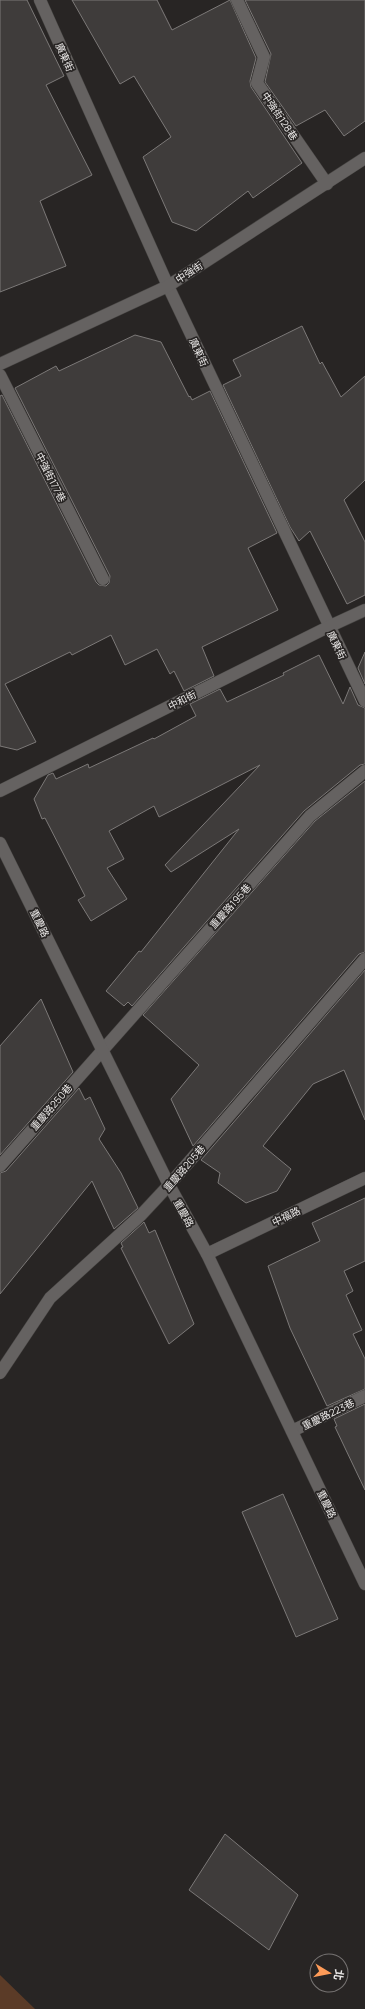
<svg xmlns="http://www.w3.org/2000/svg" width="365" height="2009" font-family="Manrope,'Noto Sans TC',sans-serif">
  <rect width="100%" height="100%" fill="#282524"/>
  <path fill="#5b3b27" d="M0,1975L35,2009H0Z"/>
  <g fill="#3f3c3b" stroke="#7c7978">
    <path d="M0,0H27L64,76L46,85L92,175L40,201L66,266L0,292Z"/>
    <path d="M72,0H157L172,30L230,0L256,58L250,81L251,87L302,163L253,198L248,191L196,231L172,222L143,157L171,137L134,76L120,84Z"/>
    <path d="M245,0H365V121L344,136L325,110L296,126L265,82L271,54Z"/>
    <path d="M302,326L320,364L322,362L341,397L365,376V480L344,500L365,542V595L347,604L310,531L299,541L290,527L223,385L241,376L233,360Z"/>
    <path d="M135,335L161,342L189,397L190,396L192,400L210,391L277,533L248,548L278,610L202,647L214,676L184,691L174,671L170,674L157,649L125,665L111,635L72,655L70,652L5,684L36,742L17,750L0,746V396L2,395L96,582L99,585L106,586L109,583L110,576L15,388L56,366L59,371Z"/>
    <path d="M365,652V684L358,668Z"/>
    <path d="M319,655L343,704L350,687L358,705L365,708V764L360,765L304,811L132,1006L128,1002L124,1006L106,991L139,951L141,952L239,829L171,872L165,865L260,765L159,817L154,806L109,831L124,859L107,868L127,899L91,921L78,900L85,896L45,818L42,819L34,799L48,775L53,773L56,779L88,764L89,768L153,738L154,739L196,716L190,704L220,689L227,702L284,675L283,673Z"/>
    <path d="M365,781V952L359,954L193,1146L171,1099L199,1065L143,1015L315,821Z"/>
    <path d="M365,970V1120L344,1070L313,1084L263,1146L291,1169L277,1191L246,1203L218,1183L220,1173L201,1160Z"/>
    <path d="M41,999L73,1072L0,1155V1046Z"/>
    <path d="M79,1088L85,1100L90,1097L105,1129L99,1139L121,1173L138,1208L114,1229L92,1181L0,1294V1173L6,1171Z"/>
    <path d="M365,1198V1261L344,1271L353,1291L346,1295L362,1330L353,1334L365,1359V1389L327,1406L290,1328L268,1266L320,1241L312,1223Z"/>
    <path d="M144,1222L149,1233L155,1230L194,1324L169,1344L121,1248L123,1247L121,1243Z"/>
    <path d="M365,1404V1490L335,1427L337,1426L334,1419Z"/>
    <path d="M283,1494L338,1619L296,1637L242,1512Z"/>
    <path d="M225,1834L298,1895L269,1950L189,1890Z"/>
  </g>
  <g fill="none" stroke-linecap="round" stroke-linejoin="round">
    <g stroke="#454341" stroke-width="13">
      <g id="service">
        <path d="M237,0L264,57L257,83L327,184"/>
        <path d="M0,375L103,579"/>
        <path d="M0,1166L310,816L365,771"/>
        <path d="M0,1373L50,1298L141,1215L169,1185L365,959"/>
        <path d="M292,1431L365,1396"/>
      </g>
    </g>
    <g stroke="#454341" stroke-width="13">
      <g id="minor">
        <path d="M40,0L168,286L365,701"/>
        <path d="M0,364L168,286L365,158"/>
        <path d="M0,791L328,627L365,610"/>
        <path d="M207,1254L365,1178"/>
      </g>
    </g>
    <g stroke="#454341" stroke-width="13">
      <path id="tertiary" d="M0,843L169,1185L207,1254L365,1584"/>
    </g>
    <use href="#service" stroke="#656261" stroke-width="12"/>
    <use href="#minor" stroke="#656261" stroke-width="12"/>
    <use href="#tertiary" stroke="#656261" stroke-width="12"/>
  </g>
  <g text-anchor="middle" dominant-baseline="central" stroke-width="3.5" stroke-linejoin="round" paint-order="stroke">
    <g font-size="10" fill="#eae8e7" stroke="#282524">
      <text transform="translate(65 57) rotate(66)">廣東街</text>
      <text transform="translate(280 116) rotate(56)">中強街128巷</text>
      <text transform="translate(189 272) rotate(-33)">中強街</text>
      <text transform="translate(199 352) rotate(65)">廣東街</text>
      <text transform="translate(51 477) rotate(63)">中強街177巷</text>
      <text transform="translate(337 645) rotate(64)">廣東街</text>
      <text transform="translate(182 700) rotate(-27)">中和街</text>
      <text transform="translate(230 906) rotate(-48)">重慶路195巷</text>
      <text transform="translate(40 923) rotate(64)">重慶路</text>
      <text transform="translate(51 1107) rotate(-49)">重慶路250巷</text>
      <text transform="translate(184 1168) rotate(-49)">重慶路205巷</text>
      <text transform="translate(184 1213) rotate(61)">重慶路</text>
      <text transform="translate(286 1216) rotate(-26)">中福路</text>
      <text transform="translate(328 1414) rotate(-26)">重慶路223巷</text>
      <text transform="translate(327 1504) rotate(64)">重慶路</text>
    </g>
  </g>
  <g transform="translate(329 1973) rotate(100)"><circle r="19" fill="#282524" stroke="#767372"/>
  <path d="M0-3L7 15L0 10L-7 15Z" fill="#fe9b58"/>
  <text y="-6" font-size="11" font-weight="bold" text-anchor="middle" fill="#eae8e7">北</text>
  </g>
</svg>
